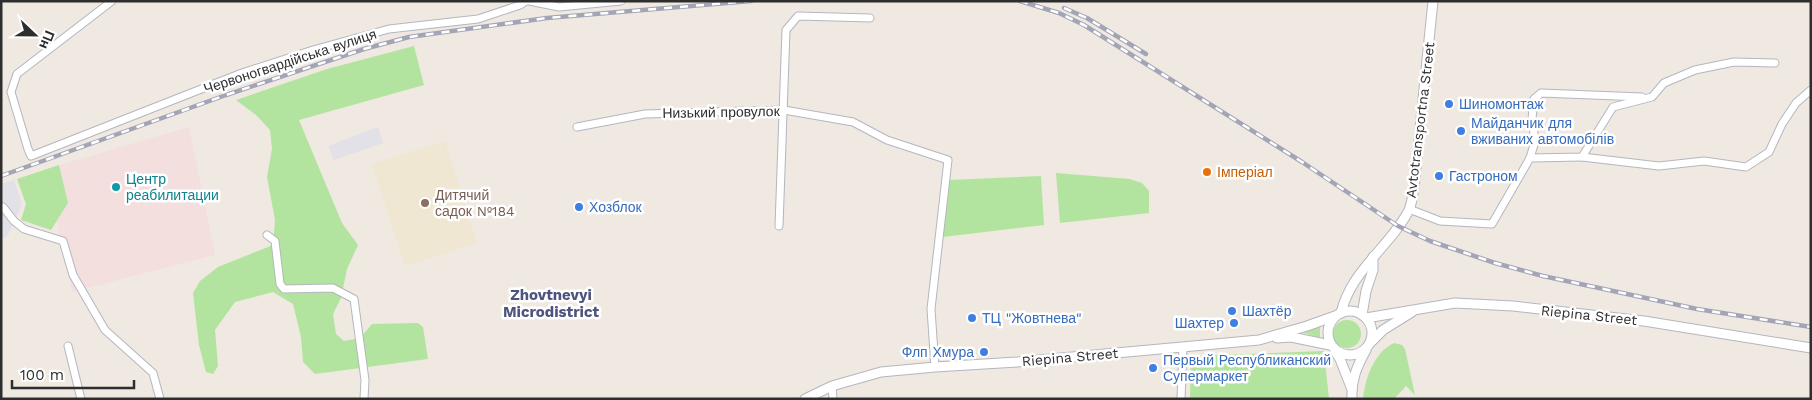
<svg xmlns="http://www.w3.org/2000/svg" width="1812" height="400" font-family="'Work Sans',sans-serif">
  <rect width="100%" height="100%" fill="#efe9e1"/>
  <g fill="#e3e1e8">
    <path d="M378,127L383,143L334,160L328,146Z"/>
    <path d="M14,180L22,205L8,235L1,240V184Z"/>
  </g>
  <path fill="#efe7d1" d="M445,141L477,243L405,266L372,164Z"/>
  <path fill="#f4dfdf" d="M189,127L215,255L72,292L46,169Z"/>
  <g fill="#b3e49f">
    <path d="M414,46L424,85L299,120L342,223L358,245L347,269L341,298L333,314L336,334L344,341L360,338L372,324L418,323L423,327L428,359L315,374L303,362L301,337L293,304L273,292L235,302L215,330L218,366L213,374L206,372L199,345L193,293L200,281L218,267L273,245L275,220L267,177L272,149L270,130L256,115L236,100L327,69Z"/>
    <path d="M59,165L68,203L51,230L21,220L26,204L17,179Z"/>
    <path d="M1056,173L1130,179L1142,183L1149,191V213L1060,223Z"/>
    <path d="M1041,176L1044,225L943,237L950,180Z"/>
    <circle cx="1347" cy="334" r="14"/>
    <path d="M1320,326V338L1304,333V331Z"/>
    <path d="M1394,343L1402,345L1405,349L1415,395L1406,386L1394,399H1363C1365,379 1374,352 1394,343Z"/>
    <path d="M1324,351L1329,399H1190L1191,356Z"/>
  </g>
  <g fill="none" stroke-linecap="round" stroke-linejoin="round">
    <g stroke="#b4b6c0" stroke-width="9">
      <g id="street">
        <path d="M112,1L17,74L11,92L28,149L31,156L242,73L313,50L389,29L478,19L520,5L526,1"/>
        <path d="M529,1L559,7L621,1"/>
        <path d="M577,127L645,114L784,110L853,122L887,140L948,160L931,309L935,367"/>
        <path d="M1582,157L1659,166L1704,161L1746,167L1769,152L1782,124L1796,103L1811,90"/>
        <path d="M1530,158L1535,141L1532,119L1534,99L1541,93L1642,97"/>
        <path d="M3,207L14,221L24,229L63,241L73,275L105,330L153,373L160,399"/>
        <path d="M1409,209L1440,221L1492,224L1530,158L1582,157L1613,107L1652,97L1664,83L1695,70L1734,62L1775,63"/>
        <path d="M779,226L786,30L798,16L870,18"/>
        <path d="M267,235L275,241L280,284L284,289L333,288L354,299L365,380L364,399"/>
        <path d="M68,346L81,399"/>
        <path d="M832,386L833,399"/>
        <path d="M1181,399L1183,347"/>
      </g>
    </g>
    <g stroke="#b4b6c0" stroke-width="11">
      <g id="secondary">
        <circle cx="1350" cy="333" r="22"/>
        <path d="M1341,313C1351,270 1390,247 1409,210C1412,203 1413,194 1414,187L1433,1"/>
        <path d="M1362,315L1366,291L1373,270V257"/>
        <path d="M1366,318L1455,303L1513,306L1644,321L1811,348"/>
        <path d="M1277,338L1291,337L1330,345"/>
        <path d="M1370,343L1383,330L1412,312"/>
        <path d="M1335,351L1340,359L1351,387"/>
        <path d="M805,399L832,386L881,372L935,367L1017,362L1259,340L1307,326L1335,316"/>
        <path d="M1352,399C1351,380 1357,366 1366,350"/>
      </g>
    </g>
    <use href="#street" stroke="#fff" stroke-width="7"/>
    <use href="#secondary" stroke="#fff" stroke-width="9"/>
    <g stroke="#a3a5b7" stroke-width="4.5">
      <g id="rail">
        <path d="M1020,1L1059,13L1084,25L1302,162L1398,226L1430,241L1495,263L1543,276L1697,309L1811,327"/>
        <path d="M1064,8L1087,18L1146,54"/>
        <path d="M1,176L226,95L364,49L409,37L547,18L751,1"/>
      </g>
    </g>
    <use href="#rail" stroke="#fff" stroke-width="2.5" stroke-dasharray="8" stroke-linecap="butt"/>
  </g>
  <g fill="#3f7fe0" stroke="#fff" stroke-width="2">
    <circle cx="1449" cy="104" r="5"/>
    <circle cx="1461" cy="131" r="5"/>
    <circle cx="1439" cy="176" r="5"/>
    <circle cx="579" cy="207" r="5"/>
    <circle cx="1232" cy="311" r="5"/>
    <circle cx="972" cy="318" r="5"/>
    <circle cx="1234" cy="323" r="5"/>
    <circle cx="984" cy="352" r="5"/>
    <circle cx="1153" cy="368" r="5"/>
  </g>
  <circle fill="#e8710a" stroke="#fff" stroke-width="2" cx="1207" cy="172" r="5"/>
  <circle fill="#0f9aa8" stroke="#fff" stroke-width="2" cx="116" cy="187" r="5"/>
  <circle fill="#8d6e63" stroke="#fff" stroke-width="2" cx="425" cy="203" r="5"/>
  <g text-anchor="middle" dominant-baseline="central" stroke-width="5" stroke-linejoin="round" paint-order="stroke">
    <g font-size="14" fill="#2e2e2e" stroke="#fff">
      <text transform="translate(290 61) rotate(-18)">Червоногвардійська вулиця</text>
      <text transform="translate(721 112) rotate(-1)">Низький провулок</text>
      <text transform="translate(1420 120) rotate(-83)">Avtotransportna Street</text>
      <text transform="translate(1589 315) rotate(6)">Riepina Street</text>
      <text transform="translate(1070 357) rotate(-5)">Riepina Street</text>
    </g>
    <g font-size="14" fill="#366cbe" stroke="#fff" text-anchor="start">
      <text x="1459" y="104">Шиномонтаж</text>
      <text x="1471" y="123">Майданчик для<tspan x="1471" dy="16">вживаних автомобілів</tspan></text>
      <text x="1449" y="176">Гастроном</text>
      <text x="589" y="207">Хозблок</text>
      <text x="1242" y="311">Шахтёр</text>
      <text x="982" y="318">ТЦ "Жовтнева"</text>
      <text x="1224" y="323" text-anchor="end">Шахтер</text>
      <text x="974" y="352" text-anchor="end">Флп Хмура</text>
      <text x="1163" y="360">Первый Республиканский<tspan x="1163" dy="16">Супермаркет</tspan></text>
    </g>
    <g font-size="14" fill="#c56008" stroke="#fff" text-anchor="start">
      <text x="1217" y="172">Імперіал</text>
    </g>
    <g font-size="14" fill="#0d838f" stroke="#fff" text-anchor="start">
      <text x="126" y="179">Центр<tspan x="126" dy="16">реабилитации</tspan></text>
    </g>
    <g font-size="14" fill="#785e54" stroke="#fff" text-anchor="start">
      <text x="435" y="195">Дитячий<tspan x="435" dy="16">садок №184</tspan></text>
    </g>
    <g font-size="15" font-weight="bold" fill="#4e547f" stroke="#fff">
      <text x="551" y="295">Zhovtnevyi<tspan x="551" dy="17">Microdistrict</tspan></text>
    </g>
  </g>
  <rect width="1812" height="400" fill="none" stroke="#2e2e2e" stroke-width="5"/>
  <g transform="translate(35 35) rotate(112)" stroke="#ffffff" stroke-width="4" paint-order="stroke">
  <path d="M0-4L9 19L0 12L-9 19Z" fill="#2e2e2e"/>
  <text y="-8" font-size="14" font-weight="bold" text-anchor="middle" fill="#2e2e2e">Пн</text>
  </g>
  <path d="M12 380v8h122v-8" fill="none" stroke="#2e2e2e" stroke-width="2.5"/>
  <text x="20" y="380" font-size="15" fill="#2e2e2e" stroke="#ffffff" stroke-width="4" paint-order="stroke">100 m</text>
</svg>
